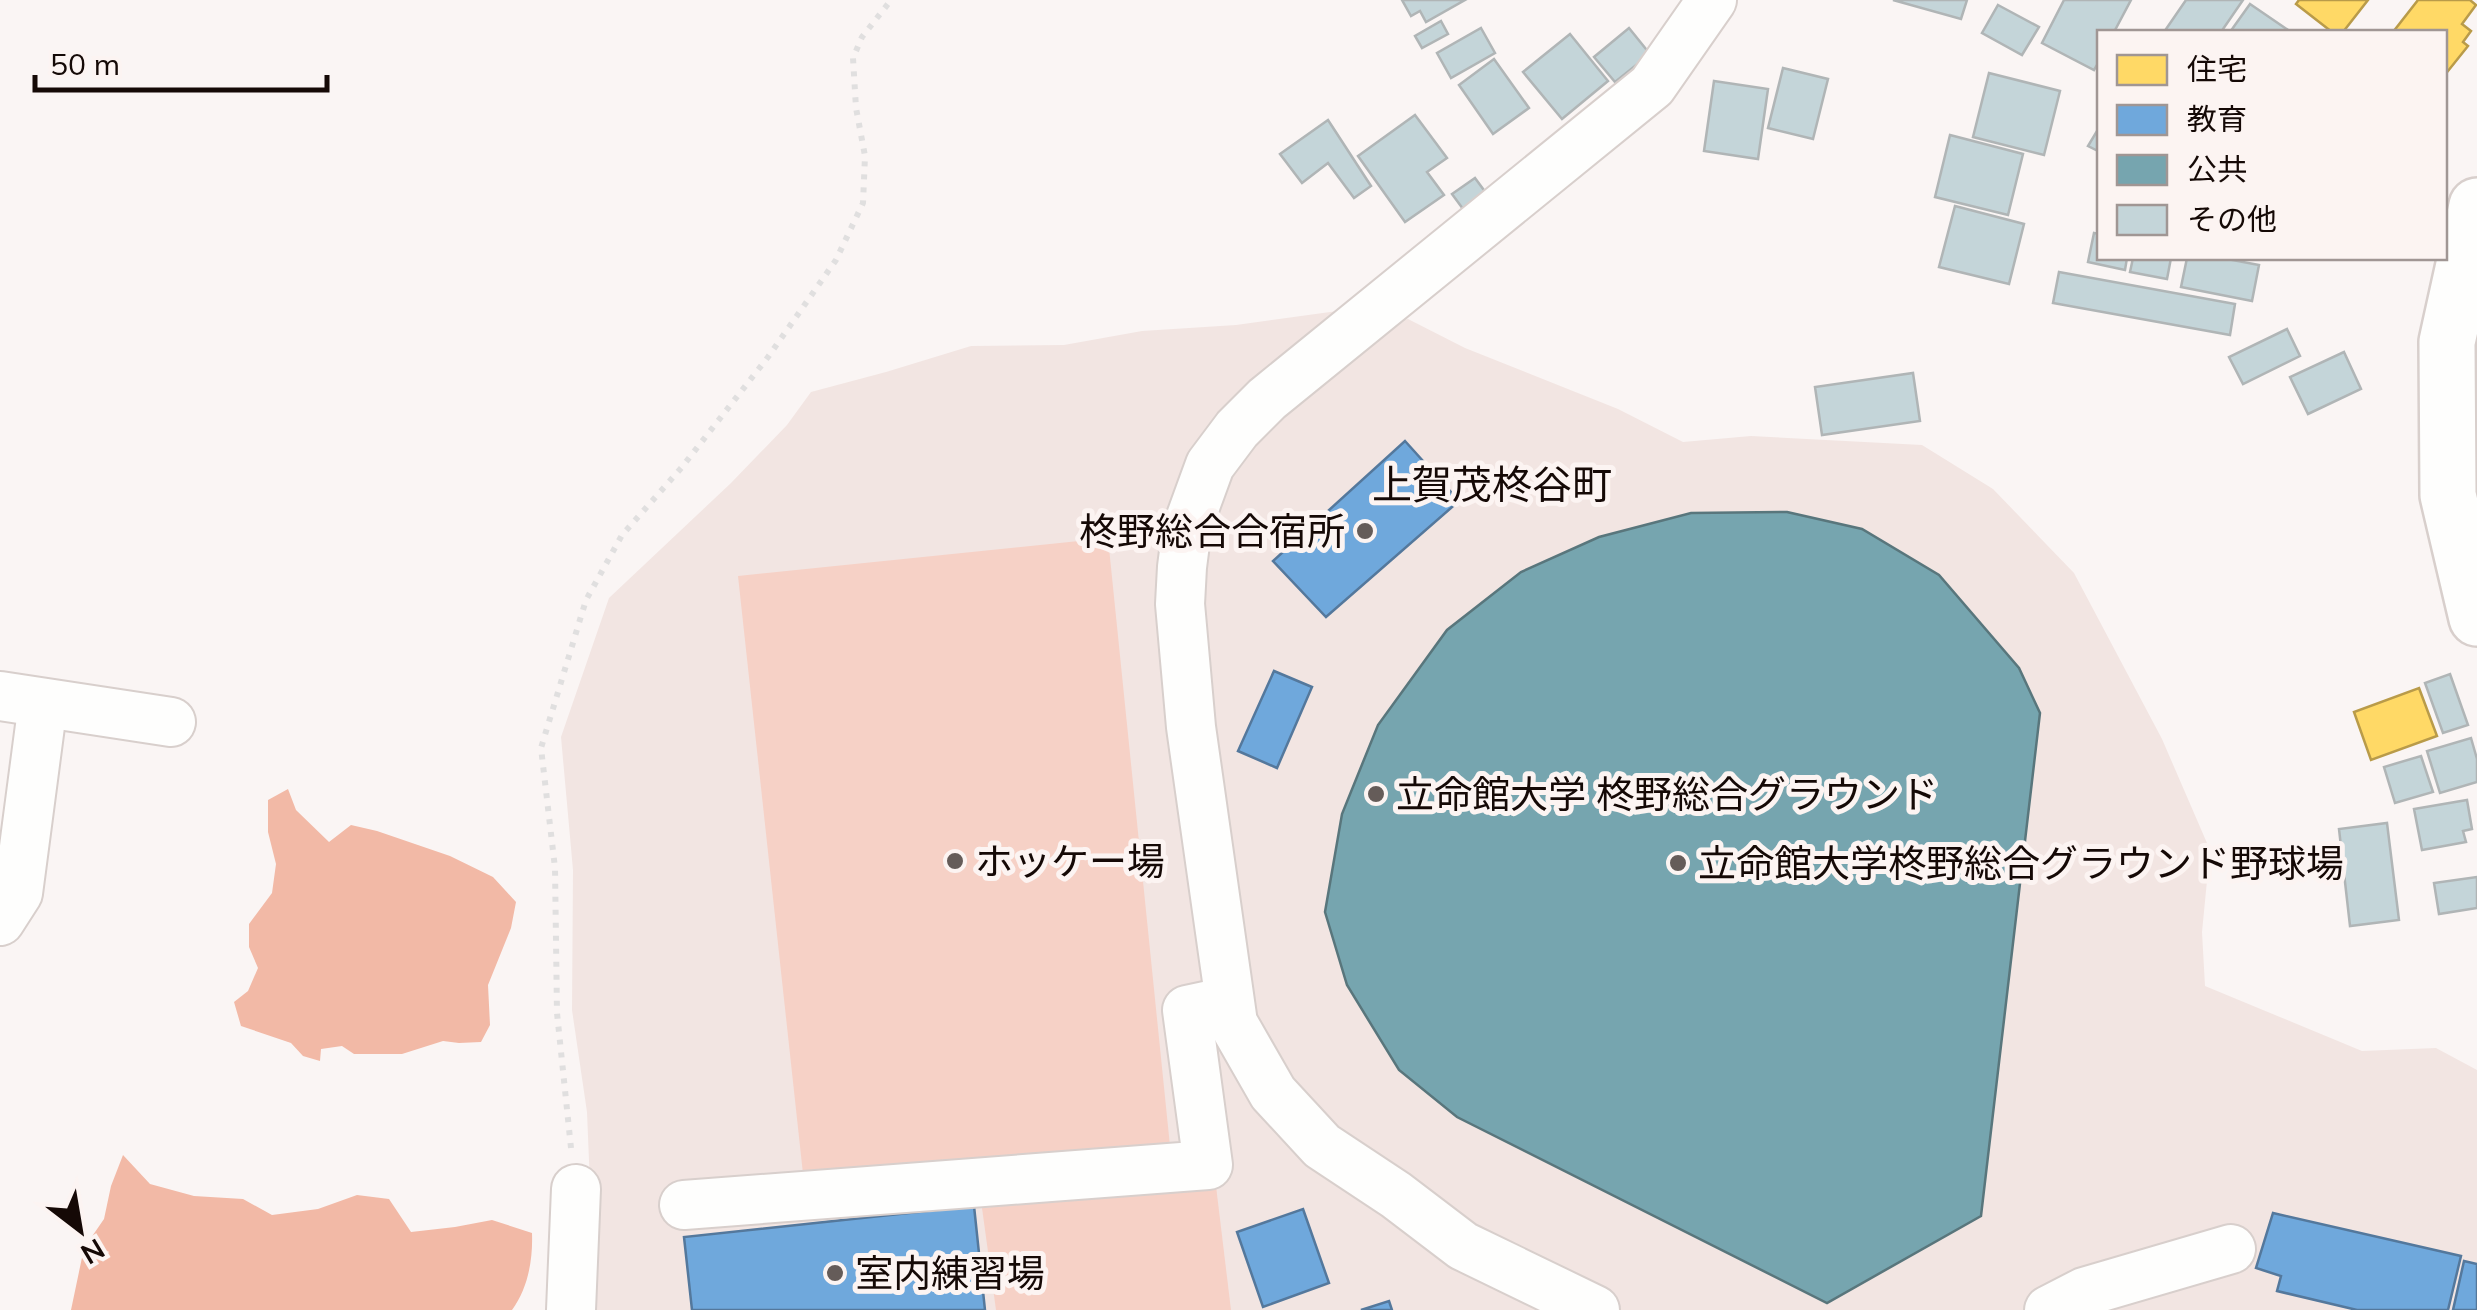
<svg xmlns="http://www.w3.org/2000/svg" width="2477" height="1310" font-family="Mulish,'Noto Sans JP',sans-serif">
  <rect width="100%" height="100%" fill="#faf5f4"/>
  <path fill="#f2e5e2" d="M1352,309L1378,326L1408,319L1465,348L1618,409L1683,442L1751,436L1922,445L1993,489L2074,573L2162,739L2210,850L2202,932L2205,986L2362,1051L2436,1048L2477,1070V1310H556L590,1185L587,1112L572,1010L573,870L561,737L609,598L731,483L787,425L811,392L886,372L971,346L1064,345L1142,331L1236,325Z"/>
  <g fill="#f6d1c6">
    <path d="M1108,538L1170,1146L804,1183L738,576Z"/>
    <path d="M1216,1186L1231,1310H996L982,1208Z"/>
  </g>
  <g fill="#f2b9a6">
    <path d="M288,789L296,810L329,842L351,825L377,831L450,856L493,877L516,902L511,928L488,985L490,1025L481,1042L459,1043L443,1041L402,1054H354L342,1046L321,1049L320,1061L303,1056L291,1043L241,1026L234,1002L248,991L258,968L249,947V924L272,893L276,864L268,832V800Z"/>
    <path d="M123,1155L150,1184L194,1196L243,1199L272,1215L318,1209L357,1195L389,1199L411,1232L455,1227L492,1220L532,1233C533,1260 528,1288 512,1310H71L84,1248L104,1219L111,1186Z"/>
  </g>
  <g fill="#ffd966" stroke="#b99b49" stroke-width="2.5">
    <path d="M2299,0H2368L2343,32H2332L2296,4Z"/>
    <path d="M2418,0H2470L2476,5L2462,24L2471,31L2463,42L2468,46L2444,76V32H2393Z"/>
    <path d="M2419,688L2437,736L2371,760L2354,712Z"/>
  </g>
  <g fill="#6fa8dc" stroke="#54789c" stroke-width="2.5">
    <path d="M1405,441L1459,501L1326,617L1273,561Z"/>
    <path d="M1274,671L1312,687L1277,768L1238,751Z"/>
    <path d="M974,1206L985,1310H692L684,1237Z"/>
    <path d="M1303,1209L1329,1283L1263,1307L1237,1232Z"/>
    <path d="M2273,1213L2461,1256L2448,1310H2357L2277,1291L2281,1276L2256,1268Z"/>
    <path d="M2464,1261L2477,1264V1310H2453Z"/>
    <path d="M1389,1301L1392,1310H1361Z"/>
  </g>
  <path fill="#76a5af" stroke="#59767c" stroke-width="2.5" d="M1787,512L1862,529L1939,575L2019,668L2040,713L1981,1216L1827,1303L1457,1117L1399,1070L1347,985L1325,912L1342,814L1378,725L1447,630L1521,572L1599,537L1691,513Z"/>
  <g fill="#c4d5d9" stroke="#b0b5b6" stroke-width="2.5">
    <path d="M1402,0H1465L1426,22L1420,11L1411,16Z"/>
    <path d="M1893,0H1967L1961,19Z"/>
    <path d="M2064,0H2131L2114,32H2100V60L2094,70L2042,43Z"/>
    <path d="M2186,0H2243L2221,32H2164Z"/>
    <path d="M2250,4L2291,32H2230Z"/>
    <path d="M1998,5L2039,27L2022,55L1982,33Z"/>
    <path d="M1441,21L1448,34L1422,48L1415,36Z"/>
    <path d="M1481,28L1495,53L1451,78L1437,53Z"/>
    <path d="M1629,28L1650,54L1615,82L1594,57Z"/>
    <path d="M1570,34L1608,81L1562,119L1523,72Z"/>
    <path d="M1494,59L1529,108L1493,134L1459,85Z"/>
    <path d="M1783,68L1828,79L1813,139L1768,128Z"/>
    <path d="M1989,73L2060,91L2044,155L1973,137Z"/>
    <path d="M1714,81L1768,89L1758,159L1704,151Z"/>
    <path d="M1415,115L1447,158L1427,172L1444,195L1405,222L1358,156Z"/>
    <path d="M1328,120L1371,186L1354,198L1328,163L1302,183L1280,154Z"/>
    <path d="M2100,126V152L2088,146Z"/>
    <path d="M1950,135L2023,154L2008,215L1935,197Z"/>
    <path d="M1475,178L1489,197L1466,213L1452,194Z"/>
    <path d="M1955,206L2024,224L2009,284L1939,267Z"/>
    <path d="M2094,233L2100,234V258H2127L2125,270L2088,262Z"/>
    <path d="M2133,258H2171L2167,279L2130,272Z"/>
    <path d="M2187,258H2222L2259,265L2252,301L2181,287Z"/>
    <path d="M2059,272L2235,304L2230,335L2053,303Z"/>
    <path d="M2287,329L2300,356L2243,384L2229,357Z"/>
    <path d="M2344,352L2361,389L2308,414L2290,377Z"/>
    <path d="M1913,373L1920,421L1822,435L1815,387Z"/>
    <path d="M2450,674L2468,725L2443,733L2425,683Z"/>
    <path d="M2471,738L2477,759V782L2440,793L2427,751Z"/>
    <path d="M2421,756L2433,792L2395,803L2384,767Z"/>
    <path d="M2467,800L2472,829L2463,831L2466,842L2422,850L2414,809Z"/>
    <path d="M2387,823L2399,920L2350,926L2339,829Z"/>
    <path d="M2477,877V908L2439,914L2434,883Z"/>
  </g>
  <g fill="none" stroke-linecap="round" stroke-linejoin="round">
    <g stroke="#d8cfcc" stroke-width="52">
      <g id="minor">
        <path d="M0,696L171,722"/>
        <path d="M0,921L18,893L43,703"/>
        <path d="M684,1205L1208,1165L1187,1010L1229,1001"/>
        <path d="M571,1310L576,1189"/>
        <path d="M1595,1310L1463,1246L1396,1195L1322,1146L1273,1093L1233,1023L1191,727L1180,604L1182,567L1187,528L1210,465L1237,429L1267,399L1652,86L1712,0"/>
        <path d="M2049,1310L2084,1292L2231,1249"/>
      </g>
    </g>
    <g stroke="#d8cfcc" stroke-width="60">
      <path id="major" d="M2477,206L2447,342L2448,495L2477,618"/>
    </g>
    <path stroke="#e0dfdf" stroke-width="6" stroke-dasharray="5 8" stroke-linecap="butt" d="M571,1148L557,1013L555,868L541,748L586,600L622,535L682,467L768,357L836,260L863,203L865,156L856,108L853,58L862,37L891,0"/>
    <use href="#minor" stroke="#fefefd" stroke-width="48"/>
    <use href="#major" stroke="#fefefd" stroke-width="55"/>
  </g>
  <g fill="#655c59" stroke="#fcf4f2" stroke-width="4">
    <circle cx="1365" cy="531" r="10"/>
    <circle cx="1376" cy="794" r="10"/>
    <circle cx="955" cy="861" r="10"/>
    <circle cx="1678" cy="863" r="10"/>
    <circle cx="835" cy="1273" r="10"/>
  </g>
  <g text-anchor="middle" dominant-baseline="central" stroke-width="10" stroke-linejoin="round" paint-order="stroke">
    <g font-size="38" fill="#150906" stroke="#fcf4f2" text-anchor="start">
      <text x="1345" y="531" text-anchor="end">柊野総合合宿所</text>
      <text x="1396" y="794">立命館大学 柊野総合グラウンド</text>
      <text x="975" y="861">ホッケー場</text>
      <text x="1698" y="863">立命館大学柊野総合グラウンド野球場</text>
      <text x="855" y="1273">室内練習場</text>
    </g>
    <g font-size="40" fill="#150906" stroke="#fcf4f2">
      <text x="1492" y="484">上賀茂柊谷町</text>
    </g>
  </g>
  <rect x="2097" y="30" width="350" height="230" fill="#fcf4f2" stroke="#a09694" stroke-width="2.5"/>
  <rect x="2117" y="55" width="50" height="30" fill="#ffd966" stroke="#a09694" stroke-width="2.5"/>
  <text x="2187" y="80" font-size="30" fill="#150906">住宅</text>
  <rect x="2117" y="105" width="50" height="30" fill="#6fa8dc" stroke="#a09694" stroke-width="2.5"/>
  <text x="2187" y="130" font-size="30" fill="#150906">教育</text>
  <rect x="2117" y="155" width="50" height="30" fill="#76a5af" stroke="#a09694" stroke-width="2.5"/>
  <text x="2187" y="180" font-size="30" fill="#150906">公共</text>
  <rect x="2117" y="205" width="50" height="30" fill="#c4d5d9" stroke="#a09694" stroke-width="2.5"/>
  <text x="2187" y="230" font-size="30" fill="#150906">その他</text>
  <g transform="translate(80 1230) rotate(149)" stroke="#fcf4f2" stroke-width="8" paint-order="stroke">
  <path d="M0-8L18 38L0 25L-18 38Z" fill="#150906"/>
  <text y="-15" font-size="28" font-weight="bold" text-anchor="middle" fill="#150906">N</text>
  </g>
  <path d="M35 75v15h292v-15" fill="none" stroke="#150906" stroke-width="5"/>
  <text x="50" y="75" font-size="30" fill="#150906" stroke="#fcf4f2" stroke-width="8" paint-order="stroke">50 m</text>
</svg>
